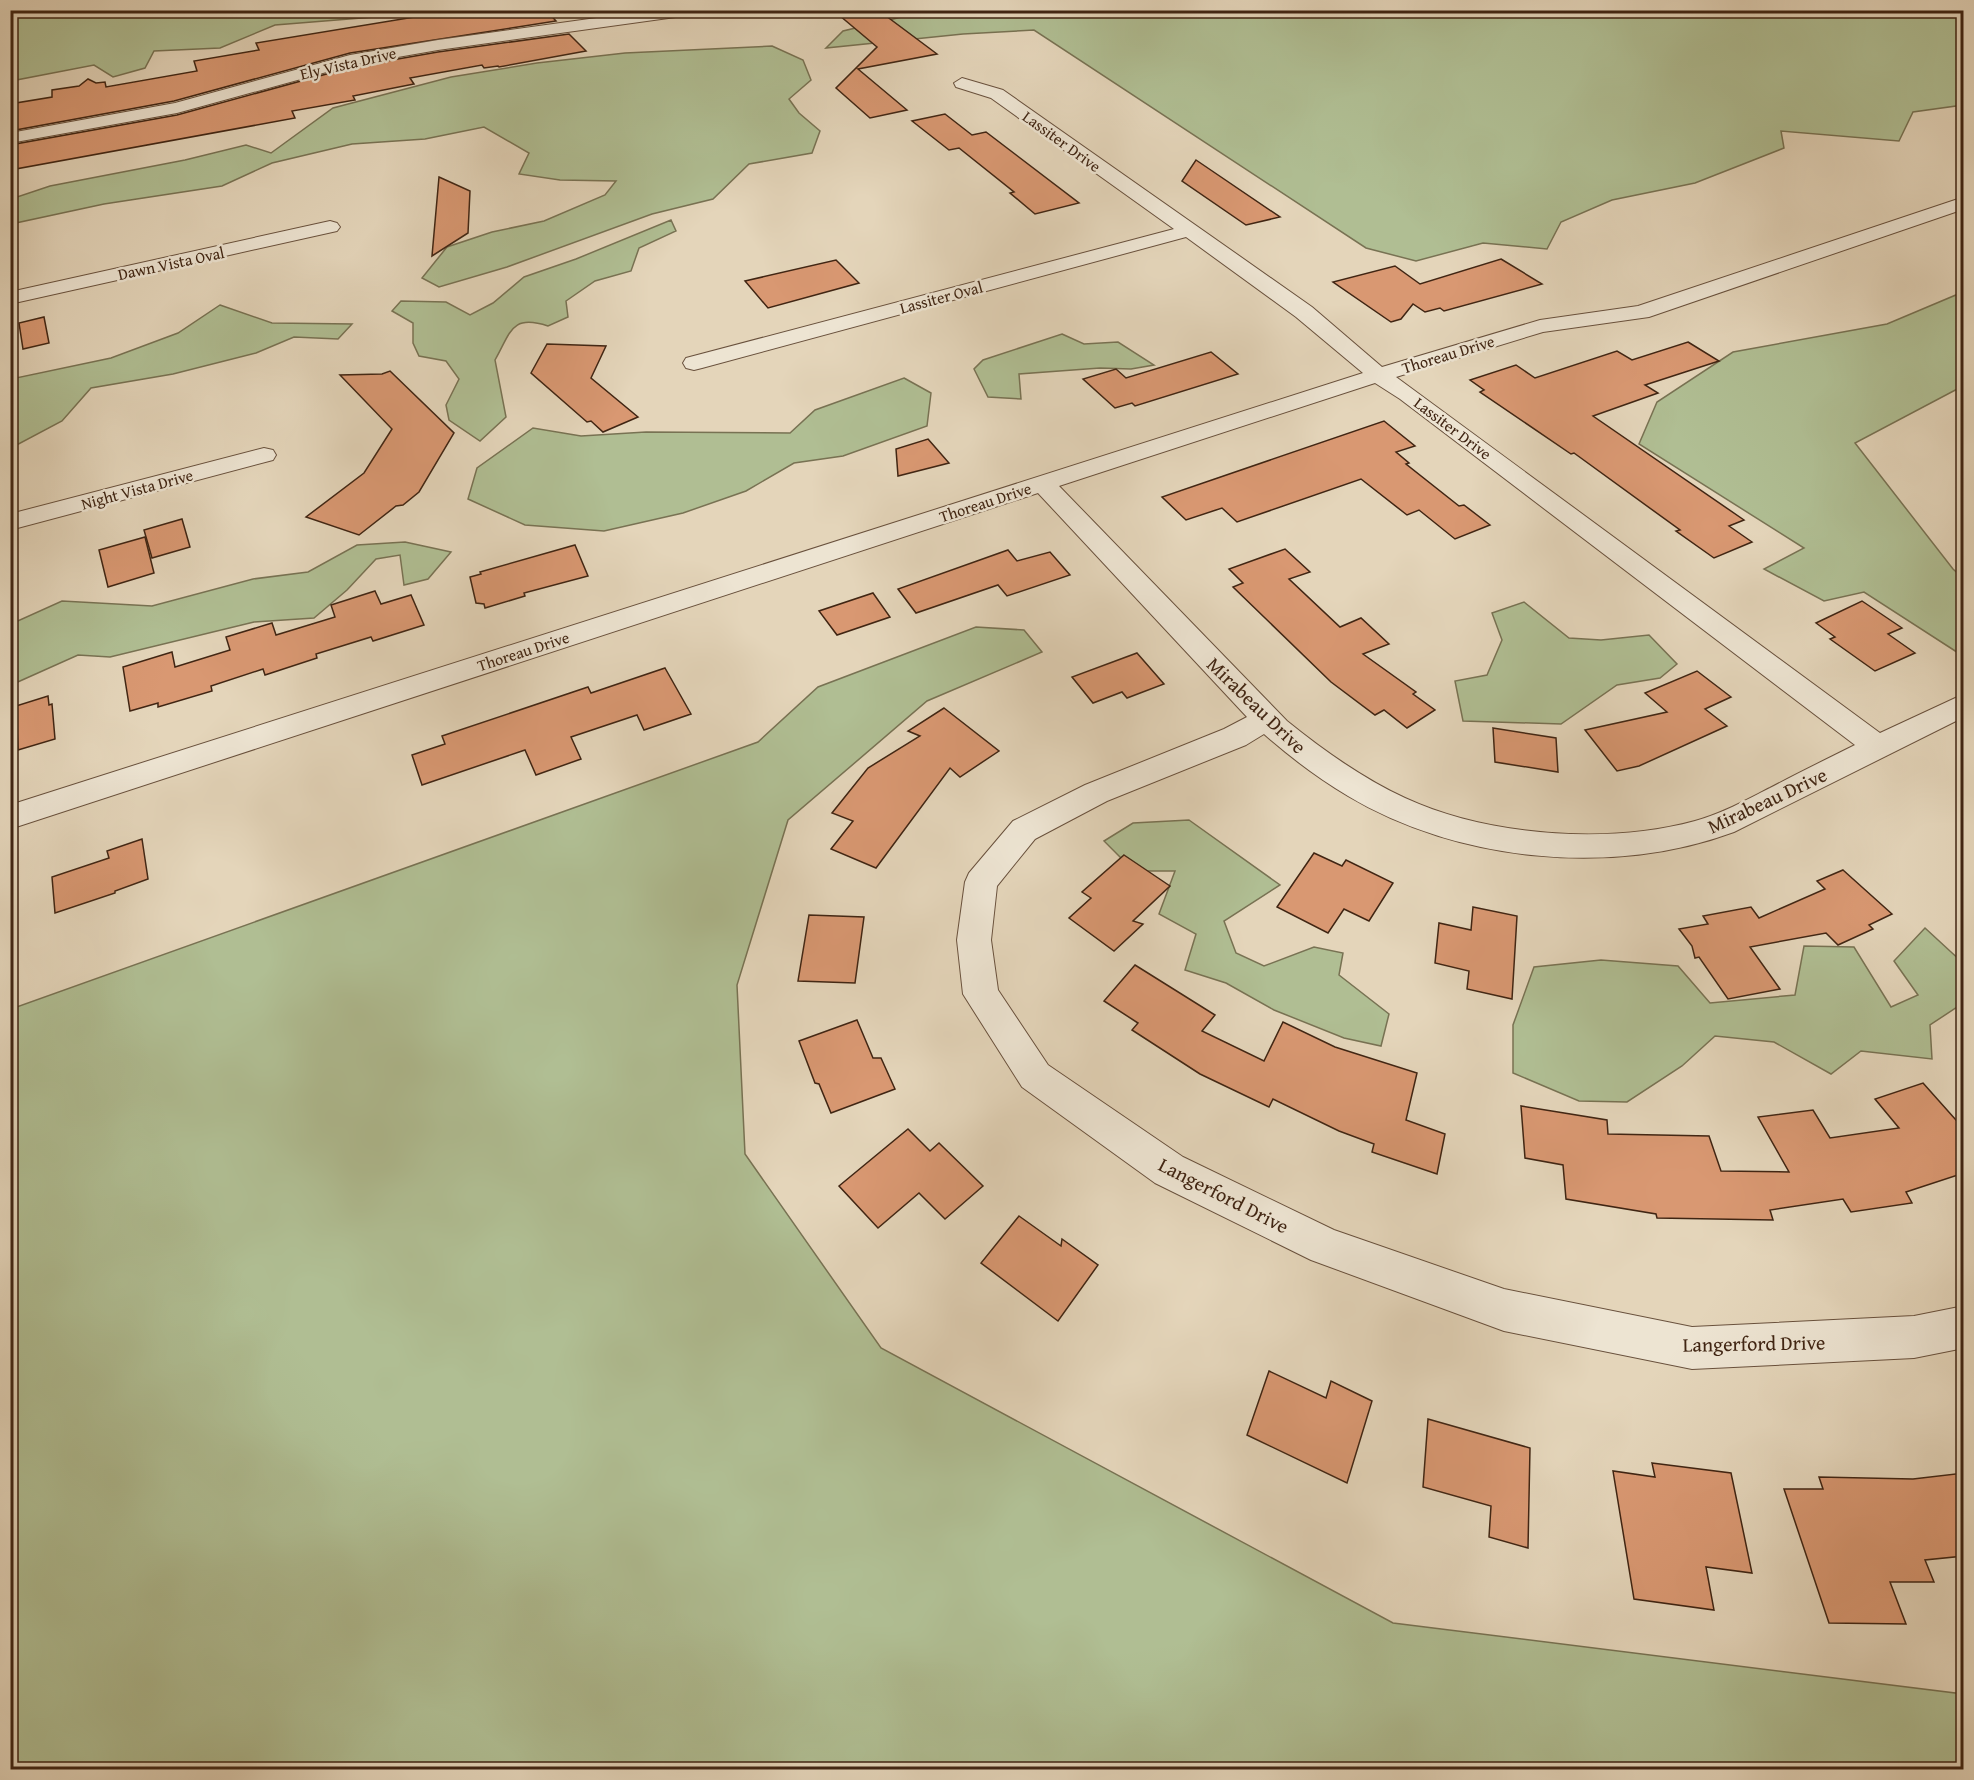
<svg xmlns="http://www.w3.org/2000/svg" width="1974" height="1780" font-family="'Gentium Book Plus',serif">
  <rect width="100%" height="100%" fill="#e4d5ba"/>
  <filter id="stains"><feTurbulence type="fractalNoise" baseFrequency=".00333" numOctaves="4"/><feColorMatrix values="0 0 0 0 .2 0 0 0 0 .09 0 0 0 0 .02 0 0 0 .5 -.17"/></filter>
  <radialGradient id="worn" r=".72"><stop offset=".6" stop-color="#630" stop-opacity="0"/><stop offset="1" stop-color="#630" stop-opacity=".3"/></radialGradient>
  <g fill="#b0be93" stroke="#787253" stroke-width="1.5">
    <path d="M11,10H394V11L374,17L275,25L220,48L154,51L145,68L113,77L94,65L11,81Z"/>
    <path d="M931,10L1963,11V105L1913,112L1899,141L1781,131L1784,148L1695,183L1612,200L1561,222L1547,249L1483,243L1416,261L1366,248L1034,30L963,34L826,48L843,31Z"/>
    <path d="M772,46L803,60L811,80L789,99L799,113L820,131L812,153L749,164L713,199L652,214L507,267L439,287L422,278L447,247L492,232L544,221L605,195L616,181L560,180L519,174L529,153L484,127L425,139L352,144L272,163L222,186L104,204L11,224V199L50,186L185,160L246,145L271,153L333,108L451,77L537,63L625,53Z"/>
    <path d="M671,220L676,231L639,248L631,271L595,281L566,301L568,317L548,326C511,314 511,332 495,360L506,417L480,441L449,420L446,405L459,379L446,361L419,356L413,343V323L392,311L401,301L446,302L470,315L493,303L524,277L576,259Z"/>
    <path d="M1963,292V386L1855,443L1953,569L1963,578V656L1864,592L1824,601L1764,569L1804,548L1639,444L1657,402L1733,352L1887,324Z"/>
    <path d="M220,305L272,323L352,324L338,339L294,337L256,353L173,374L91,388L62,421L11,448V379L111,358L178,333Z"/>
    <path d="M1062,334L1084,344L1118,342L1154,365L1131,369L1100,368L1019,374L1021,399L988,397L974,369L983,360Z"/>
    <path d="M904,378L931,393L927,426L843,456L794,463L746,491L683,513L604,531L525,525L468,499L477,468L533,428L581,436L646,432L790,433L815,410Z"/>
    <path d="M405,542L451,552L428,579L404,585L400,555L376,559L347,590L314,618L254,622L110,657L78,655L11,685V624L62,601L152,606L253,579L308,572L357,545Z"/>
    <path d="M1524,602L1569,638L1601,640L1649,635L1677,664L1660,678L1617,685L1561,724L1463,721L1455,681L1487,675L1502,640L1492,613Z"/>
    <path d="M976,627L1024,630L1042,652L927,701L788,820L737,985L745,1154L881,1348L1393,1623L1963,1694V1769H11V1009L758,742L818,687Z"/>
    <path d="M1189,820L1280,885L1224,921L1236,953L1264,966L1314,947L1343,953L1339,975L1389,1014L1381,1046L1344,1038L1274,1010L1226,983L1185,970L1196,934L1159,914L1175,871H1134L1104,841L1133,823Z"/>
    <path d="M1925,928L1963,963V1003L1930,1025L1932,1059L1861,1051L1831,1074L1774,1042L1715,1036L1682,1066L1627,1102L1579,1101L1513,1073V1025L1534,967L1601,960L1678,966L1710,1003L1795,995L1804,946L1854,947L1891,1007L1918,995L1894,961Z"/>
  </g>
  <g fill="#d99872" stroke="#402513" stroke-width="1.5">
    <path d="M457,10H546L556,21L350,53L174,101L10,131V104L52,97V90L79,86L88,79L96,83L105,82L106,87L197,71L194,61L259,50L256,43Z"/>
    <path d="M833,10H878L937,54L858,69L907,110L870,118L836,88L877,47Z"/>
    <path d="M569,34L586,51L499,67L498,66L484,68L482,65L410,78L414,84L353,96L355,100L292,111L295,118L10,170V145L177,115L352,67L438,52Z"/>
    <path d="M945,114L972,135L986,132L1079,203L1035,214L1010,193L1014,192L959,148L949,150L912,121Z"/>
    <path d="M1196,160L1280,217L1246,225L1182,181Z"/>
    <path d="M439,177L470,191L468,233L432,256Z"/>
    <path d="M1501,259L1542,284L1444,311L1440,308L1425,312L1413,304L1401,319L1391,322L1333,282L1395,266L1420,284Z"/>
    <path d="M836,260L859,283L768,308L745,281Z"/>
    <path d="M44,317L49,343L23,349L19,323Z"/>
    <path d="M1688,342L1719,361L1645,385L1658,393L1593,416L1744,520L1729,526L1752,542L1714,558L1676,531L1680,530L1574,453L1571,454L1480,392L1484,390L1470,380L1516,365L1535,378L1617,351L1632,360Z"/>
    <path d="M547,344L606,346L591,378L638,417L603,432L591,421L587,422L531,373Z"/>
    <path d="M1211,352L1238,374L1135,406L1132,403L1115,408L1083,379L1116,369L1126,378Z"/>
    <path d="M390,371L454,433L419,492L403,505L396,506L359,535L306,517L364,473L392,429L340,375L382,374Z"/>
    <path d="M1384,421L1415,446L1396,452L1409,463L1406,464L1459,506L1464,505L1490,525L1455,539L1419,510L1407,515L1361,479L1237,522L1222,508L1186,520L1162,497Z"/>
    <path d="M928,439L949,463L898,476L896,449Z"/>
    <path d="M182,519L190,547L152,558L144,530Z"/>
    <path d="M145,537L154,573L108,587L99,550Z"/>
    <path d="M575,545L588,576L524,593L525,596L485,608L484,604L476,603L470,577L481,574L480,572Z"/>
    <path d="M1285,549L1310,572L1289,579L1340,627L1361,618L1389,644L1363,654L1416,692L1413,694L1435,710L1407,728L1384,710L1375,715L1331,682L1233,587L1243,583L1229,569Z"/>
    <path d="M1008,550L1017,561L1050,552L1070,575L1007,596L998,585L916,613L898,589Z"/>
    <path d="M375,591L381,604L411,595L424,625L373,641L371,637L316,654L317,658L265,675L263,669L211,686L212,691L158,707V703L130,711L123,667L172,652L175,667L230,650L226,637L272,623L276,635L335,617L331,605Z"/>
    <path d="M873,593L890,617L837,635L819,611Z"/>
    <path d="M1862,601L1902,628L1888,634L1915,653L1875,671L1830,639L1835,637L1816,623Z"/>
    <path d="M1137,653L1164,684L1127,698L1122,692L1093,703L1072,677Z"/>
    <path d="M665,668L691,714L644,730L637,715L571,737L581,759L536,775L525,750L422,785L412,755L445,744L442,736L588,687L591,693Z"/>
    <path d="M1697,671L1731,697L1705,709L1727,726L1639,766L1617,771L1585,730L1667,712L1645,693Z"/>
    <path d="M48,696L49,705L52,704L55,739L18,750L16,706Z"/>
    <path d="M944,708L999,751L960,777L950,768L876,868L831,849L853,821L832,813L868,768L920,736L908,731Z"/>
    <path d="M1493,728L1556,738L1558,772L1495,762Z"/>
    <path d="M142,839L148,879L115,891V893L55,913L52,877L109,858L107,851Z"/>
    <path d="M1314,853L1342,866L1346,860L1393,883L1369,921L1344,909L1328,933L1277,907Z"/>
    <path d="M1124,855L1170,886L1133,921L1143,924L1114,951L1069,918L1091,898L1082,892Z"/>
    <path d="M1843,870L1892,914L1869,925L1873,929L1838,945L1826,933L1750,947L1780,989L1728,999L1699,957L1695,958L1692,946L1679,929L1708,924L1703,916L1751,907L1759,918L1825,889L1817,881Z"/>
    <path d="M1473,907L1517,916L1512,999L1467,989L1469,971L1435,963L1439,923L1471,930Z"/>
    <path d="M809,915L864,917L855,983L798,981Z"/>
    <path d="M1135,965L1215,1015L1202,1031L1264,1061L1283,1022L1335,1047L1417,1073L1406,1120L1445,1134L1437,1174L1372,1152L1374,1144L1339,1131L1273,1099L1269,1107L1200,1074L1132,1030L1138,1023L1104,1001Z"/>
    <path d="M857,1020L873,1058H881L895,1089L831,1113L819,1084L815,1083L799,1041Z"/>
    <path d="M1923,1083L1964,1129V1173L1906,1192L1912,1203L1851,1212L1843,1199L1770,1210L1773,1220L1657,1218L1656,1214L1566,1199L1563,1165L1525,1158L1521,1106L1607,1120L1608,1134L1709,1136L1721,1171L1789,1172L1758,1117L1813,1110L1830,1138L1899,1128L1875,1099Z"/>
    <path d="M908,1129L930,1151L939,1143L983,1186L945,1219L919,1193L878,1228L839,1186Z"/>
    <path d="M1019,1216L1061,1246L1062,1239L1098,1265L1058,1321L981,1263Z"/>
    <path d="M1269,1371L1326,1398L1331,1381L1372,1401L1347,1483L1247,1435Z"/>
    <path d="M1428,1419L1530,1448L1528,1548L1489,1537L1491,1506L1423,1487Z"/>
    <path d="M1652,1463L1731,1473L1752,1573L1706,1567L1714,1610L1634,1599L1613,1471L1655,1477Z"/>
    <path d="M1964,1473V1556L1925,1560L1934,1582H1890L1906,1624L1829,1623L1784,1489H1823L1819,1477L1913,1479Z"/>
  </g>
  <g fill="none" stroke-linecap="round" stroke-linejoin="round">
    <g stroke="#69513d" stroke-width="2">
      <g id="minor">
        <path d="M654,10H697L690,15L438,50L352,65L177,113L10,143V133L175,103L350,55L438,40Z"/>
        <path d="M962,78L1003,90L1312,307L1382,367L1540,320L1638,306L1964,197V209L1649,317L1543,332L1396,377L1880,733L1964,694V717L1734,832C1614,877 1458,862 1348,796C1318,778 1290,757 1264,734L1246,745L1107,801L1035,839L997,886L991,940L998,990L1048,1065L1183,1157L1334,1230L1504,1289L1692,1327L1914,1316L1964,1306V1348L1914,1358L1692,1369L1504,1331L1311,1260L1155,1183L1022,1087L963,994L957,940L965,882L969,873L1013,821L1085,785L1224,729L1247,717L1038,493L10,829V805L1363,373L1296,317L1186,237L702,368L694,370L686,368L683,363L686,358L1174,229L991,98L956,87L954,83ZM1375,383L1400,399L1855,745C1827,759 1798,773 1770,788C1746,800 1721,814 1695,821C1607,845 1487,836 1405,798C1362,778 1324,751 1287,721L1059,486Z"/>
        <path d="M330,221L337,223L340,227L337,231L10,304V292Z"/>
        <path d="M264,448L273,450L276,455L273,460L10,530V514Z"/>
      </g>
    </g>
    <use href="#minor" fill="#ede4d2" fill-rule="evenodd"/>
  </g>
  <g text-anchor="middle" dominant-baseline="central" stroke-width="5" stroke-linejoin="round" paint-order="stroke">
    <g font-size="16" fill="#402513" stroke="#ede4d2">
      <text transform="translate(348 63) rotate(-13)">Ely Vista Drive</text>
      <text transform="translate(1062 141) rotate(36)">Lassiter Drive</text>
      <text transform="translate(171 263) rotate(-12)">Dawn Vista Oval</text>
      <text transform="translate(941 297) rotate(-15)">Lassiter Oval</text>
      <text transform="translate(1448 354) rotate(-17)">Thoreau Drive</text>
      <text transform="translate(1453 428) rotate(37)">Lassiter Drive</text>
      <text transform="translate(137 489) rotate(-15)">Night Vista Drive</text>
      <text transform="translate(985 502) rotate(-18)">Thoreau Drive</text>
      <text transform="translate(523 651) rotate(-18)">Thoreau Drive</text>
    </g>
    <g font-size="20" fill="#402513" stroke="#ede4d2">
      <text transform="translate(1257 705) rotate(44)">Mirabeau Drive</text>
      <text transform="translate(1767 800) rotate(-25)">Mirabeau Drive</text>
      <text transform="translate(1224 1195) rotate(27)">Langerford Drive</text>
      <text transform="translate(1754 1343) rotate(-1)">Langerford Drive</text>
    </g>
  </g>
  <rect width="1974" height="1780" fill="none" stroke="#e4d5ba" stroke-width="36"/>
  <rect x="12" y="12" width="1950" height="1756" fill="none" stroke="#402513" stroke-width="3"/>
  <rect x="18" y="18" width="1938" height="1744" fill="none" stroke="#402513" stroke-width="1.5"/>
  <rect width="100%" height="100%" filter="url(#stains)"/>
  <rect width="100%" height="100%" fill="url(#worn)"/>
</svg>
